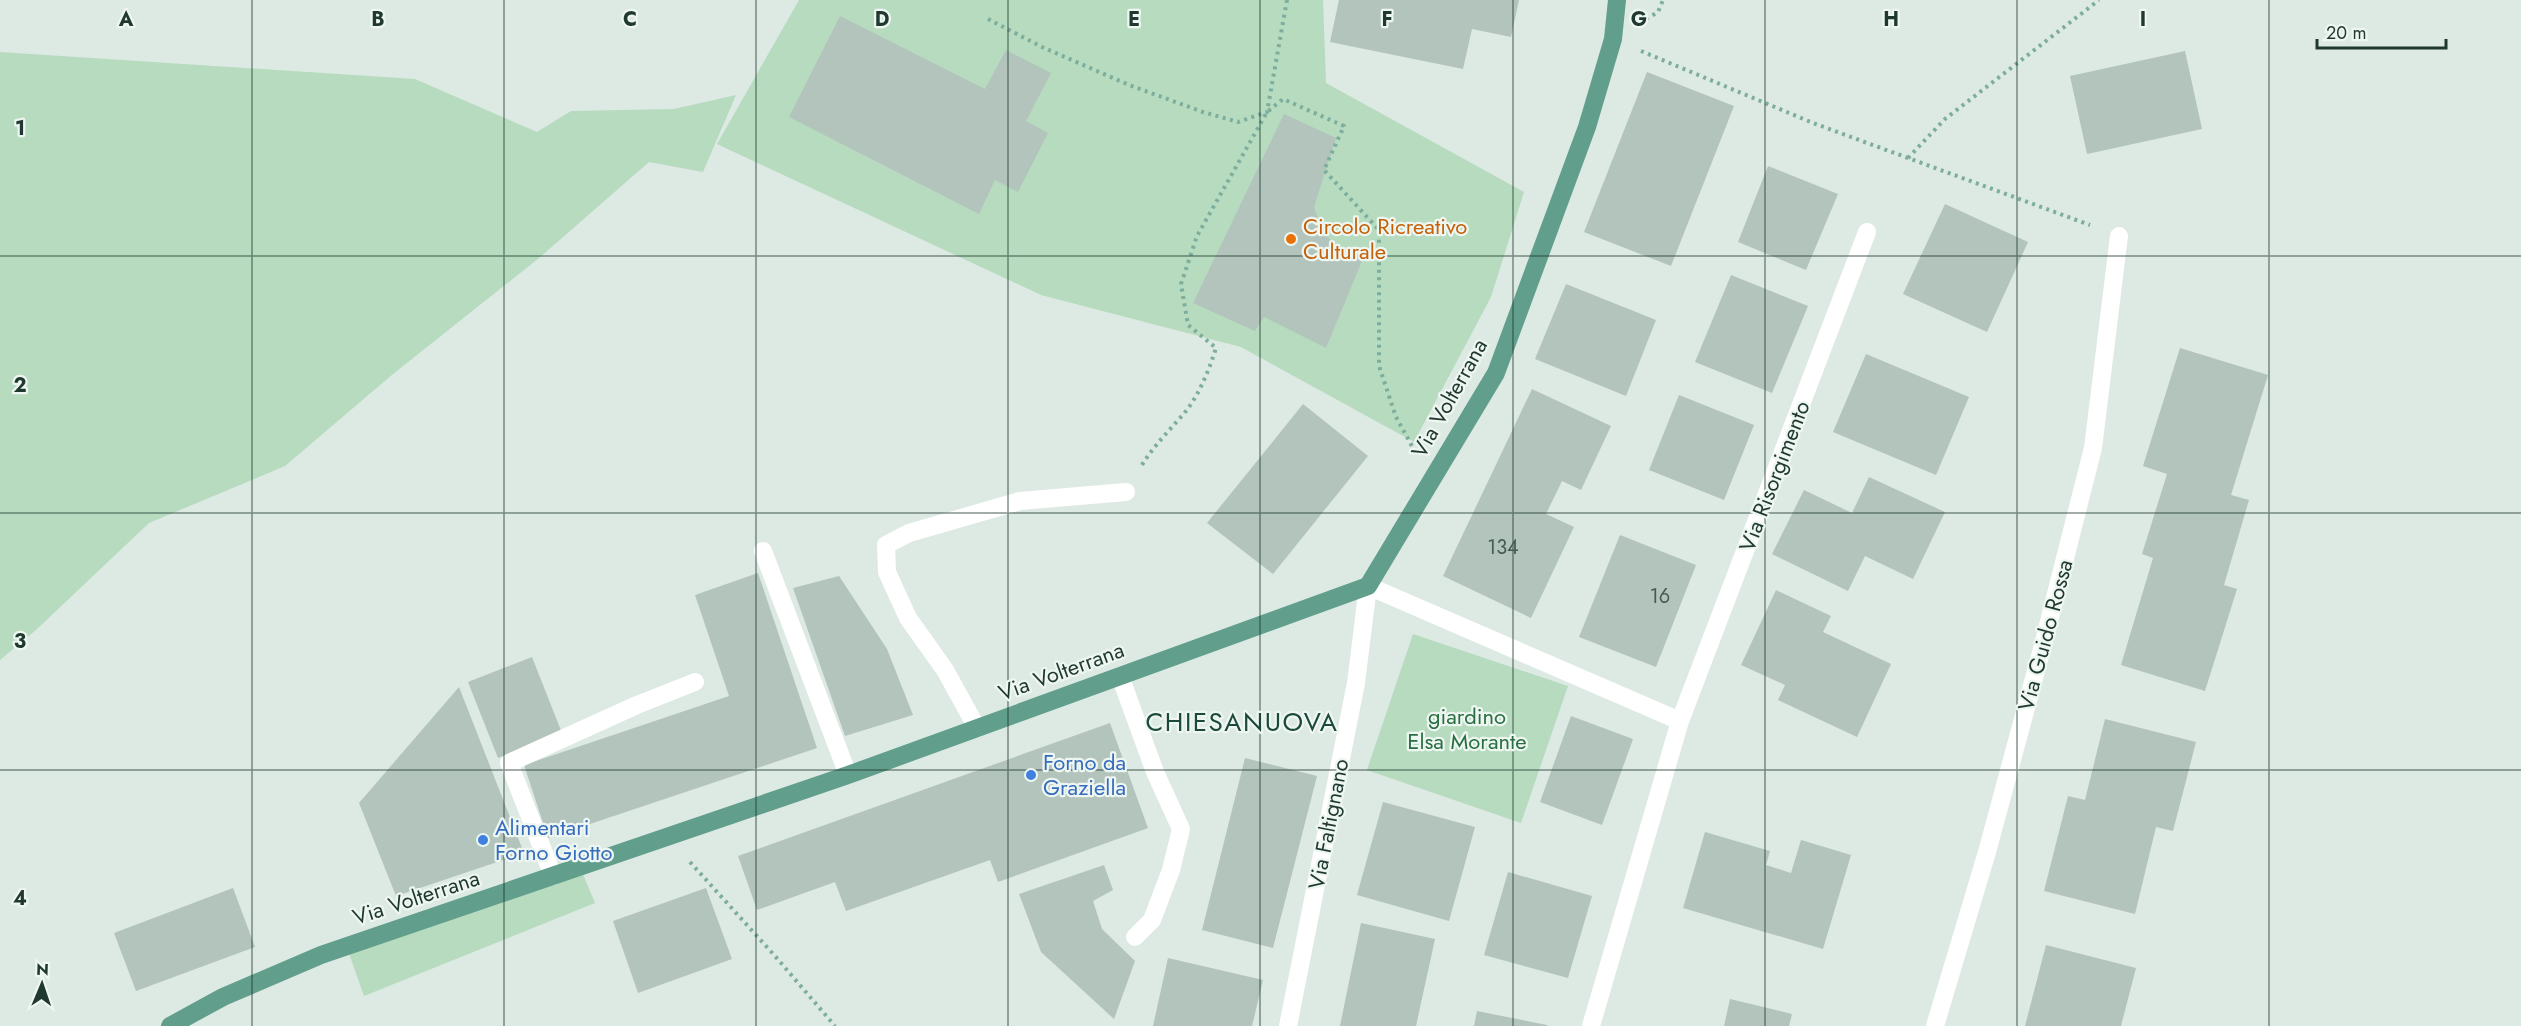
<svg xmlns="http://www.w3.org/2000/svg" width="2521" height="1026" font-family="Jost,sans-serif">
  <rect width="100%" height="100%" fill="#dde9e3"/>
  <g fill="#b6dbbe">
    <path d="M799,0H1323L1326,83L1524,192L1491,297L1414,442L1241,347L1041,295L717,144Z"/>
    <path d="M0,52L415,79L537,132L571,111L674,109L736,95L703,172L649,162L539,258L393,374L285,466L149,523L37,629L0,660Z"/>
    <path d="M1413,634L1568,686L1521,823L1367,770Z"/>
    <path d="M580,867L595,903L364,996L346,945Z"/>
  </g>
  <g fill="#b3c4bc">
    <path d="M1339,0H1519L1511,37L1472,29L1463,69L1330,42Z"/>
    <path d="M840,16L985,89L1006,50L1051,73L1026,121L1048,133L1018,192L995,180L979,214L789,117Z"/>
    <path d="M2185,51L2202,129L2087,154L2070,76Z"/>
    <path d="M1647,72L1734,106L1671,266L1584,232Z"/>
    <path d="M1284,114L1336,138L1314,207L1320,224L1331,241L1362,261L1326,348L1264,317L1255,331L1193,303Z"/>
    <path d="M1768,166L1838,194L1806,270L1738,242Z"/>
    <path d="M1945,204L2028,242L1987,332L1903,294Z"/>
    <path d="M1731,275L1808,306L1772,393L1695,362Z"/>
    <path d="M1566,284L1656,320L1626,396L1535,359Z"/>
    <path d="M2180,348L2268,375L2231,495L2249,500L2224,585L2237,589L2205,691L2121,665L2153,558L2142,554L2167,474L2143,466Z"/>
    <path d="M1866,354L1969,397L1936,475L1833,432Z"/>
    <path d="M1532,389L1611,426L1581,490L1562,481L1546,514L1574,527L1531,618L1443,576Z"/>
    <path d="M1679,395L1754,425L1724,500L1649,470Z"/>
    <path d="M1303,404L1368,456L1273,574L1207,523Z"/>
    <path d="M1869,477L1945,512L1913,579L1865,556L1848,591L1772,554L1804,490L1852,513Z"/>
    <path d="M1620,535L1696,565L1656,667L1579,637Z"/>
    <path d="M758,573L817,748L548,838L524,765L729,696L695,595Z"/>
    <path d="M839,576L887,649L913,715L845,736L793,588Z"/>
    <path d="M1776,590L1831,616L1823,632L1891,664L1857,737L1778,700L1785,685L1741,665Z"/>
    <path d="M532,657L562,733L498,758L468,682Z"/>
    <path d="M459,687L524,853L396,896L359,803Z"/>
    <path d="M1571,716L1633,739L1602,825L1540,802Z"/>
    <path d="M2105,719L2196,742L2173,831L2156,827L2135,914L2044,891L2068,796L2085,800Z"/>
    <path d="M1110,723L1148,828L998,882L990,860L846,911L835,882L757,910L738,856Z"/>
    <path d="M1245,758L1317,776L1273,948L1202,930Z"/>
    <path d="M1383,802L1475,827L1449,921L1357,895Z"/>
    <path d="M1705,832L1770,851L1766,865L1791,873L1801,840L1851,855L1823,949L1683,908Z"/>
    <path d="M1104,865L1113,890L1093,901L1102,929L1135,961L1114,1019L1041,952L1019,894Z"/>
    <path d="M1508,872L1592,896L1568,978L1484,955Z"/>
    <path d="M233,888L255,947L136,991L114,933Z"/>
    <path d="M706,888L732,959L638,993L613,921Z"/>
    <path d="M1361,923L1435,939L1416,1026H1340Z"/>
    <path d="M2046,945L2136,968L2121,1026H2025Z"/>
    <path d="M1168,958L1263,980L1252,1026H1153Z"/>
    <path d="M1730,999L1792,1014L1789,1026H1724Z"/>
    <path d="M1477,1011L1547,1025V1026H1474Z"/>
  </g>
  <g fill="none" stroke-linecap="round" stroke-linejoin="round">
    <g stroke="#7dad9c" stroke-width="4" stroke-dasharray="3 4.5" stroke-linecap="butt">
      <path d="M988,19L1042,47L1129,85L1203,112L1238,122L1267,112L1287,0"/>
      <path d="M1646,19L1658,12L1663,0"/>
      <path d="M1641,51L1813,123L2090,225"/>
      <path d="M1908,158L1945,119L2099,0"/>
      <path d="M1142,465C1154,445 1171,429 1186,411C1200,393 1209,370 1216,348L1188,325L1181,284L1197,236L1267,112L1283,99L1344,126L1324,170L1379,230V366L1396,417L1413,448"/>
      <path d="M690,862L775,956L835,1026"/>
    </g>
    <g stroke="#fff" stroke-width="18">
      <path d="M763,551L848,775"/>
      <path d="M1120,676L1155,772L1181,829L1171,870L1152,920L1135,937"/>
      <path d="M977,728L945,670L908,618L887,572L886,545L909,533L1020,501L1126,492"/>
      <path d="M553,876L509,763L637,705L695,682"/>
      <path d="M1288,1026L1356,683L1368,586L1680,721"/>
      <path d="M1591,1026L1680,721L1867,232"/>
      <path d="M1935,1026L1987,852L2043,645L2093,448L2119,236"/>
    </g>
    <path stroke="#619f8c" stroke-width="18" d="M170,1026L223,997L321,955L848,775L1368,586L1496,373L1587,127L1613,39L1617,0"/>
  </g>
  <path fill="none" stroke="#1f3930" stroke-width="1.5" stroke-opacity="0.55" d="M252,0V1026M504,0V1026M756,0V1026M1008,0V1026M1260,0V1026M1513,0V1026M1765,0V1026M2017,0V1026M2269,0V1026M0,256H2521M0,513H2521M0,770H2521"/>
  <circle fill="#e8710a" stroke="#eef6f1" stroke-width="2" cx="1291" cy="239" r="6"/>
  <g fill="#3f7fe0" stroke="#eef6f1" stroke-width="2">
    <circle cx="1031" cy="775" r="6"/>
    <circle cx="483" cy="840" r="6"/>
  </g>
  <g text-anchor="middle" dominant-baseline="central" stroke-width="4.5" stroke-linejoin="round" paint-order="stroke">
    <g font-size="20" fill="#445c53">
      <text x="1503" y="547">134</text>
      <text x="1660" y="596">16</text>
    </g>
    <g font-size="22" fill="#c56008" stroke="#eef6f1" text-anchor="start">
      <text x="1303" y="226">Circolo Ricreativo<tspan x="1303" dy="25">Culturale</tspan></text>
    </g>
    <g font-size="22" fill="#1f3930" stroke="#eef6f1">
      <text transform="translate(1449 398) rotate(-61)">Via Volterrana</text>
      <text transform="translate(1774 476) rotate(-69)">Via Risorgimento</text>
      <text transform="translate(2045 635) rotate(-75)">Via Guido Rossa</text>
      <text transform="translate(1061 671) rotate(-20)">Via Volterrana</text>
      <text transform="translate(1328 824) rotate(-79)">Via Faltignano</text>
      <text transform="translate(416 897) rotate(-18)">Via Volterrana</text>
    </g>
    <g font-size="22" fill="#296f41" stroke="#eef6f1">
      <text x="1467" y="716">giardino<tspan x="1467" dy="25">Elsa Morante</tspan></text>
    </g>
    <g font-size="22" fill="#366cbe" stroke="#eef6f1" text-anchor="start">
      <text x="1043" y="762">Forno da<tspan x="1043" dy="25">Graziella</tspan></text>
      <text x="495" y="827">Alimentari<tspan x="495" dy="25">Forno Giotto</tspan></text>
    </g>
    <g font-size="26" letter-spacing="1.5" fill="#1b4a3c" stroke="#eef6f1">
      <text x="1242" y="722">CHIESANUOVA</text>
    </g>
  </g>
  <g font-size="20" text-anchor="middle" font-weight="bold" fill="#1f3930" stroke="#eef6f1" stroke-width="4.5" stroke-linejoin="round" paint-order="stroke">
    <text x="126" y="26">A</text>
    <text x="378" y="26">B</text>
    <text x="630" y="26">C</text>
    <text x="882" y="26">D</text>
    <text x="1134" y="26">E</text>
    <text x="1387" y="26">F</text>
    <text x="1639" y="26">G</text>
    <text x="1891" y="26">H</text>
    <text x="2143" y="26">I</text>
    <text x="20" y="135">1</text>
    <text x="20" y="392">2</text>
    <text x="20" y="648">3</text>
    <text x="20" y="905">4</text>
  </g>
  <g transform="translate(42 984) rotate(2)" stroke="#eef6f1" stroke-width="4.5" paint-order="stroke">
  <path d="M0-4.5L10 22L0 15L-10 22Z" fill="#1f3930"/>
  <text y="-9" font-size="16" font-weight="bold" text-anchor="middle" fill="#1f3930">N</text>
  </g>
  <path d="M2317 39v9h129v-9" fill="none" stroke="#1f3930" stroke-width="3"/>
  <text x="2326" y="39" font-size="18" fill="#1f3930" stroke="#eef6f1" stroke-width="4.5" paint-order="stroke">20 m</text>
</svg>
